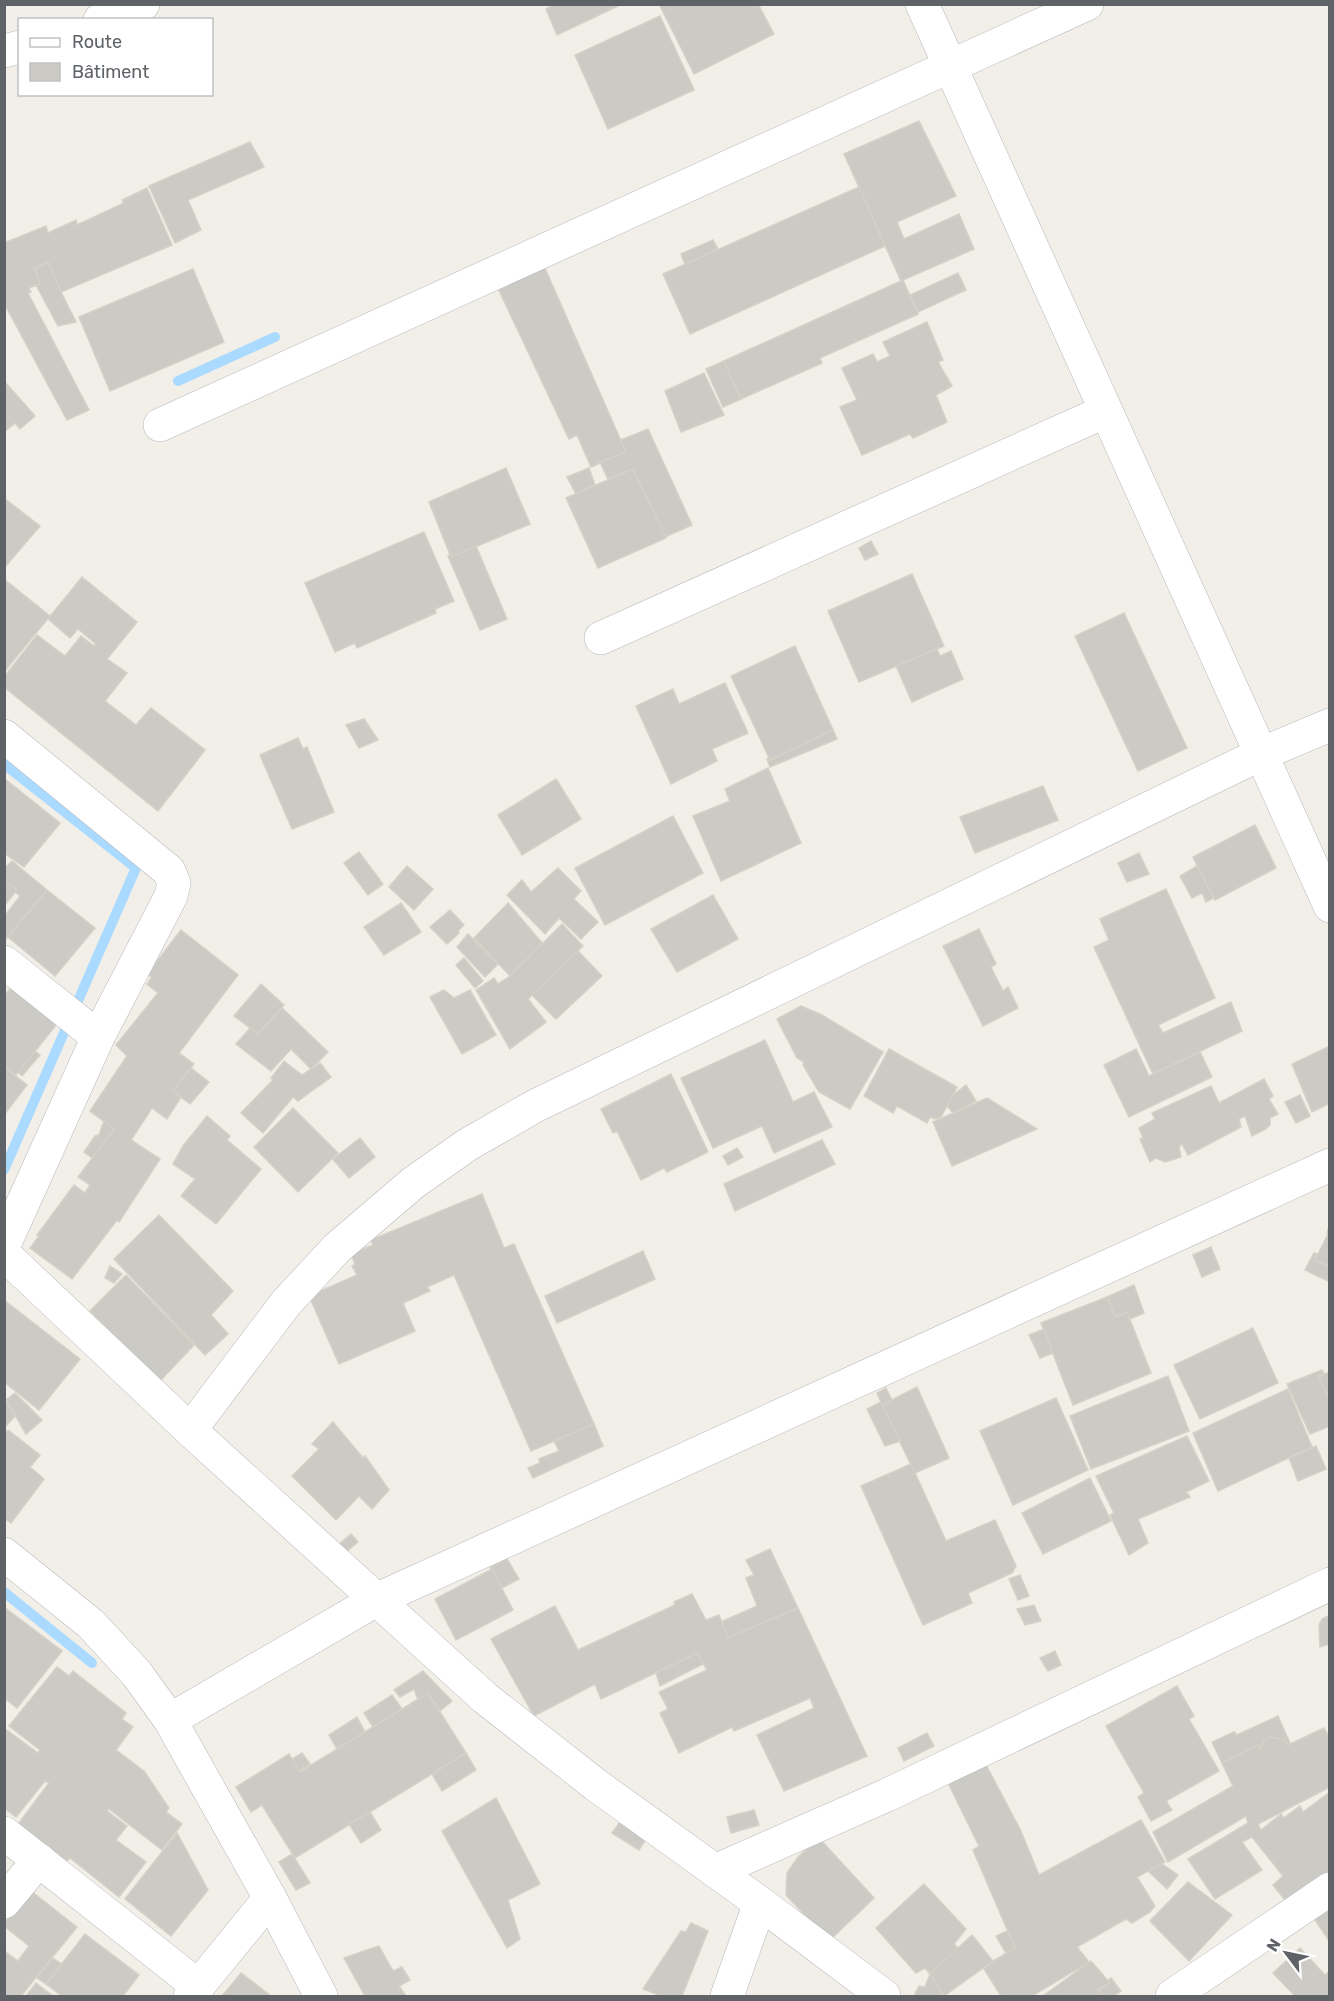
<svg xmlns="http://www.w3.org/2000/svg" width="1334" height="2001" font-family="Rubik,sans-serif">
  <rect width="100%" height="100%" fill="#f1efe8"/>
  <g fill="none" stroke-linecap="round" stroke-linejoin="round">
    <g stroke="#aadaff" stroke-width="10">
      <path d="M178,381L275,337"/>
      <path d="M4,764L136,868L77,1003"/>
      <path d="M4,1170L70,1019"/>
      <path d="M4,1592L92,1663"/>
    </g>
  </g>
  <g fill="#cccac5" stroke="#d6d1c6" stroke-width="1.5">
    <path d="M555,4H622L557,35L546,9Z"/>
    <path d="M659,4H758L774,34L694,74Z"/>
    <path d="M660,16L694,90L608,129L575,55Z"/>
    <path d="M919,121L956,196L897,222L904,239L959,214L974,249L903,280L918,314L820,358L822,363L741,399L724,361L901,281L844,154Z"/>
    <path d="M250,142L264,167L188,200L201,230L175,243L149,186Z"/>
    <path d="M859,187L885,246L690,334L663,274Z"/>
    <path d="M147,188L172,245L61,292L48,262L35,268L40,284L29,288L31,292L28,293L89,410L67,420L4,303V243L46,226L48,233L76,220L77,225L124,203L122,200Z"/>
    <path d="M713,240L718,249L685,264L681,254Z"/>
    <path d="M48,262L61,292L76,322L58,326L36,285L40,284L35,268Z"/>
    <path d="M544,266L626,452L591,467L577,435L569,439L495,282Z"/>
    <path d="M193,269L224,342L110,391L79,317Z"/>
    <path d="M958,273L966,290L918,312L910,295Z"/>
    <path d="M927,322L943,360L938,362L952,386L936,395L947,422L913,438L910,434L862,455L840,407L857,400L842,368L873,354L877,362L890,356L883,342Z"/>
    <path d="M724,361L741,399L723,407L706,369Z"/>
    <path d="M704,373L724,415L681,432L665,391Z"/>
    <path d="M4,381L35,416L20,429L15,423L4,432Z"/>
    <path d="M648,429L692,525L665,537L633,469L608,479L600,462L626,452L621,440Z"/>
    <path d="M506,468L530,524L451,557L429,502Z"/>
    <path d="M589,468L595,485L576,494L567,477Z"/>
    <path d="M633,469L666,538L598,568L566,498Z"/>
    <path d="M4,498L40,526L4,568Z"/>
    <path d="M424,532L454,601L435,609L436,613L357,648L355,643L335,652L305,583Z"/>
    <path d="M871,541L878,554L865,560L859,548Z"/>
    <path d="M476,546L507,619L480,630L448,556L451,554V557Z"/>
    <path d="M912,574L944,646L859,682L828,611Z"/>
    <path d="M82,577L137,622L107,659L127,673L105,701L136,725L151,708L205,750L158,811L4,687V677L37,635L65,656L81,636L94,646L96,644L78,629L70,638L48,619Z"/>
    <path d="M4,579L50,616L4,672Z"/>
    <path d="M1124,613L1187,748L1138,771L1075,636Z"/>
    <path d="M795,646L833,730L770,760L731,676Z"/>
    <path d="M937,649L940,656L951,651L963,679L912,702L896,666Z"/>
    <path d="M725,683L748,733L712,749L717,761L671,784L636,706L673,689L679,704Z"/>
    <path d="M364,719L378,740L359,748L346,725Z"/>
    <path d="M833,730L837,739L770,767L767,759L770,758V760Z"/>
    <path d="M298,738L303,749L307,747L334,812L292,829L260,755Z"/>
    <path d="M768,768L801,843L721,881L693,816L730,801L725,789Z"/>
    <path d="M5,779L60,823L24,867L4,853Z"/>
    <path d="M556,779L581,819L522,855L498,815Z"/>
    <path d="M1043,786L1058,820L975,853L960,817Z"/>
    <path d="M673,816L703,873L605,925L575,868Z"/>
    <path d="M1255,825L1276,868L1215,900L1193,857Z"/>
    <path d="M359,852L383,884L368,895L344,863Z"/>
    <path d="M1139,853L1149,874L1127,882L1118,863Z"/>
    <path d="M12,861L47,890L4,941V917L20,896L15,892L17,890L4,881V869Z"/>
    <path d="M407,866L433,889L414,910L389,887Z"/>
    <path d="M1197,866L1214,898L1206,902L1202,893L1192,898L1180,876Z"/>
    <path d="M558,868L581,891L574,899L598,922L581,939L559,918L545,934L507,895L522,880L531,892Z"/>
    <path d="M4,880L17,890L4,906Z"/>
    <path d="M1166,889L1215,998L1158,1025L1163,1033L1231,1002L1242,1031L1153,1074L1094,947L1109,940L1100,919Z"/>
    <path d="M47,890L95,928L55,976L8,937Z"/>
    <path d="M713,895L738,939L677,972L651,929Z"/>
    <path d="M401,903L421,932L384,955L364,927Z"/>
    <path d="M508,903L543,944L510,976L474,938Z"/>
    <path d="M450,910L464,925L458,931L459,933L447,944L430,927Z"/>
    <path d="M562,924L583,946L528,999L546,1022L510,1049L476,990L494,978L498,984L510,976Z"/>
    <path d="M979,929L996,964L991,967L1003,991L1008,987L1018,1008L983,1026L943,946Z"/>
    <path d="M181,930L238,975L179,1053L194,1064L173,1091L181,1097L167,1119L152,1108L131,1140L160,1159L119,1222L117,1220L72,1279L30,1248L39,1236L37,1235L74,1185L85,1193L90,1185L78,1177L114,1129L90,1111L127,1056L116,1045L158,993L147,984L152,977L147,974Z"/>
    <path d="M468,934L498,964L485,977L457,947Z"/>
    <path d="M578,951L602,976L556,1019L532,995Z"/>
    <path d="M464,958L483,981L475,988L456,965Z"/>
    <path d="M261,984L284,1005L258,1034L234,1016Z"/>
    <path d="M11,988L56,1025L16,1075L4,1066V996Z"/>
    <path d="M444,990L454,998L470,990L496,1035L462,1054L430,997Z"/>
    <path d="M801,1006L822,1015L883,1052L850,1109L819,1092L803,1065L804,1062L797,1058L777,1019Z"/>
    <path d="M282,1008L328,1052L311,1069L291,1049L271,1071L236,1044L251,1027L258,1034Z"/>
    <path d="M765,1040L793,1102L814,1092L832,1127L774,1153L762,1126L713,1148L681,1078Z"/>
    <path d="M1330,1046V1103L1312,1112L1292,1064Z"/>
    <path d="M889,1049L957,1087L941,1117L935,1119L930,1117L927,1123L897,1106L893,1113L864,1096Z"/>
    <path d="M1136,1049L1149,1076L1200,1052L1212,1077L1129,1117L1104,1065Z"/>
    <path d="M35,1051L40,1055L22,1076L18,1072Z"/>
    <path d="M284,1061L302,1075L320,1063L331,1077L298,1101L293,1097L263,1133L241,1113L273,1080L271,1078Z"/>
    <path d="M4,1067L27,1085L4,1115Z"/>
    <path d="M191,1068L209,1082L190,1104L173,1091Z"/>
    <path d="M671,1074L708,1152L667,1172L664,1168L641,1180L617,1131L613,1133L601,1109Z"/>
    <path d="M1264,1079L1273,1096L1269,1099L1278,1114L1270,1118V1125L1266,1129L1252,1136L1245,1116L1239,1119L1241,1127L1188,1155L1182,1144L1179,1147L1181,1157L1165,1162L1156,1158L1150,1162L1140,1139L1143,1138L1139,1128L1155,1119L1152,1113L1211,1086L1219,1103Z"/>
    <path d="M966,1085L976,1101L953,1113L947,1106L953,1095Z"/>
    <path d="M1300,1095L1310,1116L1296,1123L1285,1102Z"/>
    <path d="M987,1098L1037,1129L952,1166L933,1122Z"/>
    <path d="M293,1108L338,1153L298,1192L254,1147Z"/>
    <path d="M207,1116L230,1136L227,1140L261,1169L216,1224L181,1196L195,1179L173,1164L183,1146Z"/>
    <path d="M104,1121L114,1129L92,1158L84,1152L95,1136L99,1135Z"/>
    <path d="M360,1138L375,1157L349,1178L333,1159Z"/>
    <path d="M822,1140L835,1164L735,1211L724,1184Z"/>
    <path d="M737,1148L743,1157L728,1165L723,1156Z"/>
    <path d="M482,1194L504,1248L514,1244L594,1424L531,1451L454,1275L427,1287L430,1291L403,1303L415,1331L339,1364L309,1296L357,1275L352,1266L355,1264L351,1254L373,1245L371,1240Z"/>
    <path d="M159,1215L233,1291L211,1315L228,1334L205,1355L114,1259Z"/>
    <path d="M1330,1223V1267L1315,1260L1328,1234L1327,1233Z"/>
    <path d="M1211,1247L1220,1269L1202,1277L1193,1255Z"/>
    <path d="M643,1251L655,1279L557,1323L545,1296Z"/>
    <path d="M1314,1253L1317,1254L1315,1260L1330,1267V1282L1305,1270Z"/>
    <path d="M110,1266L122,1274L114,1283L105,1278Z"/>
    <path d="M126,1275L194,1345L159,1382L90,1311Z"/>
    <path d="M1134,1285L1144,1313L1130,1319L1127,1312L1115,1317L1107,1297Z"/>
    <path d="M1107,1297L1115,1317L1127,1312L1151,1373L1073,1405L1041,1323Z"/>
    <path d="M4,1300L80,1359L39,1410L4,1382Z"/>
    <path d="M1253,1328L1278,1383L1200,1419L1174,1365Z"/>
    <path d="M1044,1329L1053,1353L1040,1358L1029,1335Z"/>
    <path d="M1322,1370L1324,1374L1319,1376L1330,1402V1426L1310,1434L1287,1384Z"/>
    <path d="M1330,1372V1401L1319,1376Z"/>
    <path d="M1168,1376L1189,1431L1091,1469L1070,1416Z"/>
    <path d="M917,1387L949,1458L915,1473L882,1405Z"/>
    <path d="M886,1388L892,1400L882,1405L900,1441L885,1446L867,1409L881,1402L877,1393Z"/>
    <path d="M1288,1389L1312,1447L1218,1491L1193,1433Z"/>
    <path d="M15,1393L42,1420L26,1434L6,1400Z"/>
    <path d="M4,1398L15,1416L4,1428Z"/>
    <path d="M1056,1398L1088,1470L1013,1505L980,1431Z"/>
    <path d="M333,1422L363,1458L365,1456L389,1490L372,1509L359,1496L336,1520L292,1476L319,1449L312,1444Z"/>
    <path d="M594,1424L603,1446L533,1478L528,1468L540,1463L539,1459L559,1451L554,1441Z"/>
    <path d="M8,1430L40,1455L30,1467L44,1479L11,1523L4,1518V1434Z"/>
    <path d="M1187,1436L1209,1481L1186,1492L1190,1497L1138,1519L1148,1543L1129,1555L1110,1515L1114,1513L1096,1476Z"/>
    <path d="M1316,1446L1326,1469L1298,1481L1289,1458Z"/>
    <path d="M911,1464L946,1541L995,1520L1016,1566L1012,1573L968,1593L972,1603L923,1625L861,1486Z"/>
    <path d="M1090,1478L1111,1521L1043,1554L1022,1513Z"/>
    <path d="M351,1534L358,1542L346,1552L339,1544Z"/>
    <path d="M770,1549L798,1608L728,1638L721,1622L757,1606L746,1578L754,1575L746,1560Z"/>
    <path d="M507,1559L519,1579L502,1588L490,1567Z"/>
    <path d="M492,1569L513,1610L456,1640L435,1599Z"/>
    <path d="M1020,1575L1029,1596L1018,1600L1009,1579Z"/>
    <path d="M692,1594L706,1620L719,1615L728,1638L798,1608L867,1756L784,1791L757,1735L814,1708L810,1698L734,1731L732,1727L679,1753L660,1713L668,1709L659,1692L707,1670L697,1653L601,1699L595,1684L534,1716L491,1639L555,1606L578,1650L675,1605L674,1602Z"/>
    <path d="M1034,1605L1041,1621L1025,1625L1017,1609Z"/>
    <path d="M4,1607L62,1651L17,1708L4,1698Z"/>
    <path d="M1330,1615V1644L1320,1647L1319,1625L1322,1619Z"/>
    <path d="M1055,1651L1061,1665L1048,1671L1040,1658Z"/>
    <path d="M697,1653L703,1664L660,1686L656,1673Z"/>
    <path d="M57,1667L69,1676L73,1671L126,1713L122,1719L133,1727L116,1750L144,1771L169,1808L166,1812L182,1824L162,1850L109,1809L107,1811L127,1826L116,1840L146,1862L119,1897L70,1858L66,1862L18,1824L49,1783L45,1781L16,1817L4,1808V1728L38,1753L40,1750L9,1726Z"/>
    <path d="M423,1671L452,1701L440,1711L428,1693L418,1700L414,1689L400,1697L394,1690Z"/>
    <path d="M1177,1686L1194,1716L1189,1719L1219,1771L1166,1801L1172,1810L1151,1821L1138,1797L1144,1793L1106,1726Z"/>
    <path d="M428,1693L466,1753L295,1858L262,1805L251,1812L236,1787L289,1754L300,1772Z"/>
    <path d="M392,1695L402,1709L373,1727L364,1713Z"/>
    <path d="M1278,1716L1290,1743L1288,1745L1284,1740L1271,1737L1265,1740L1260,1749L1257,1745L1222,1763L1212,1742L1234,1732L1237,1735Z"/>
    <path d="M357,1717L365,1732L337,1749L329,1735Z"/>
    <path d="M1324,1728L1330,1739V1787L1258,1824L1261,1830L1281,1814L1284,1818L1300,1806L1303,1812L1330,1792V1870L1285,1900L1273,1885L1283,1876L1252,1837L1242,1842L1262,1870L1215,1899L1188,1859L1248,1823L1246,1816L1168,1862L1153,1832L1233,1786L1222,1763L1257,1745L1260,1749L1265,1740L1271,1737L1284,1740L1288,1745Z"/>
    <path d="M927,1733L934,1746L904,1761L898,1748Z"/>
    <path d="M302,1753L310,1764L299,1771L292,1759Z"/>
    <path d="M466,1753L476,1770L442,1791L432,1774Z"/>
    <path d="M985,1763L1020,1829L1039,1875L1141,1820L1165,1862L1137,1877L1155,1906L1150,1912L1132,1923L1126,1919L1077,1947L1089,1962L1032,1996H1001L984,1969L993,1961L1015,1948L973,1850L979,1846L948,1783Z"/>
    <path d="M496,1798L540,1884L508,1900L520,1939L507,1948L442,1831Z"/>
    <path d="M754,1810L759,1825L731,1833L727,1817Z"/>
    <path d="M370,1812L381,1830L361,1843L349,1824Z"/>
    <path d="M620,1822L646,1839L639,1850L612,1833Z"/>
    <path d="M177,1833L208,1890L171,1936L125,1899Z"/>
    <path d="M819,1838L874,1898L829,1941L786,1895L787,1873L798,1857Z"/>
    <path d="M292,1854L310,1883L296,1890L279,1862Z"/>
    <path d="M1162,1864L1178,1875L1167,1889L1148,1871Z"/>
    <path d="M1188,1882L1232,1915L1189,1961L1150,1921Z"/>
    <path d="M924,1884L966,1929L954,1944L958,1948L930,1974L925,1968L916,1973L876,1928Z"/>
    <path d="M31,1891L77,1927L21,1996H4V1951L18,1961L29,1946L4,1926V1924Z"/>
    <path d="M1330,1906V1942L1313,1917Z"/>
    <path d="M691,1923L708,1931L682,1996H661L643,1989L681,1931L686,1932Z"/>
    <path d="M1007,1931L1015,1948L1006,1953L996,1936Z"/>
    <path d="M85,1934L139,1975L123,1996H62L46,1984Z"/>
    <path d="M972,1935L993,1961L944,1996L930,1974Z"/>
    <path d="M379,1946L393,1971L402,1967L410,1980L399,1986L406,1996H365L344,1958Z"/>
    <path d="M1300,1948L1325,1975L1330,1971V1996H1295L1273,1973Z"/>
    <path d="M52,1958L62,1964L46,1984L37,1978Z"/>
    <path d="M1091,1961L1110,1983L1098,1990L1104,1996H1043Z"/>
    <path d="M241,1973L271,1996H222Z"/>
    <path d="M930,1974L942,1993L940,1996H914L919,1986L925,1987Z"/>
    <path d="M1111,1978L1121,1991L1114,1996H1104L1098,1990L1110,1983L1108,1981Z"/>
    <path d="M36,1983L53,1996H26Z"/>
  </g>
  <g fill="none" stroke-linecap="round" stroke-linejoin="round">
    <g stroke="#b5b8bc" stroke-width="34">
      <g id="minor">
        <path d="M922,4L1330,906"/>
        <path d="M100,20L143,4"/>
        <path d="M4,51L20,47"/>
        <path d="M160,425L1087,4"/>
        <path d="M601,638L1106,411"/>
        <path d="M4,736L169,871L174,883L171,896L98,1037L4,1245"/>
        <path d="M4,962L98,1037"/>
        <path d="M4,1254L190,1430"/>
        <path d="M4,1554L91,1624L137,1674L170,1720L270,1898L321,1996"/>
        <path d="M170,1720L376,1600L1330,1165"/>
        <path d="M4,1833L198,1986"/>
        <path d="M715,1871L887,1795L1330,1584"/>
        <path d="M4,1902L39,1860"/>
        <path d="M190,1996L270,1898"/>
        <path d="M727,1996L760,1903"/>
        <path d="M884,1996L760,1903L596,1785L485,1698L190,1430L286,1303L337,1248L413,1183L467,1145L535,1106L1261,754L1330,725"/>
        <path d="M1172,1996L1330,1889"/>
      </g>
    </g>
    <use href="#minor" stroke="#fff" stroke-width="33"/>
  </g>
  <rect width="1334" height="2001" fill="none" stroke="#5f6368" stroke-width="12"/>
  <rect x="18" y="18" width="195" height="78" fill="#ffffff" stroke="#bfc1c3" stroke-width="1.5"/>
  <rect x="30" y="38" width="30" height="9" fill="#ffffff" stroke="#bfc1c3" stroke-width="1.5"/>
  <text x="72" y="48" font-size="18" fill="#5f6368">Route</text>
  <rect x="30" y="63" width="30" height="18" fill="#cccac5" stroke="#bfc1c3" stroke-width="1.5"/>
  <text x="72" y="78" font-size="18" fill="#5f6368">Bâtiment</text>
  <g transform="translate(1286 1953) rotate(302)" stroke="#ffffff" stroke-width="4.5" paint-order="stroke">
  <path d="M0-4.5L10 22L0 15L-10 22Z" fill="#5f6368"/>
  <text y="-9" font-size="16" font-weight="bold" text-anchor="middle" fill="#5f6368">N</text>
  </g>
</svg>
